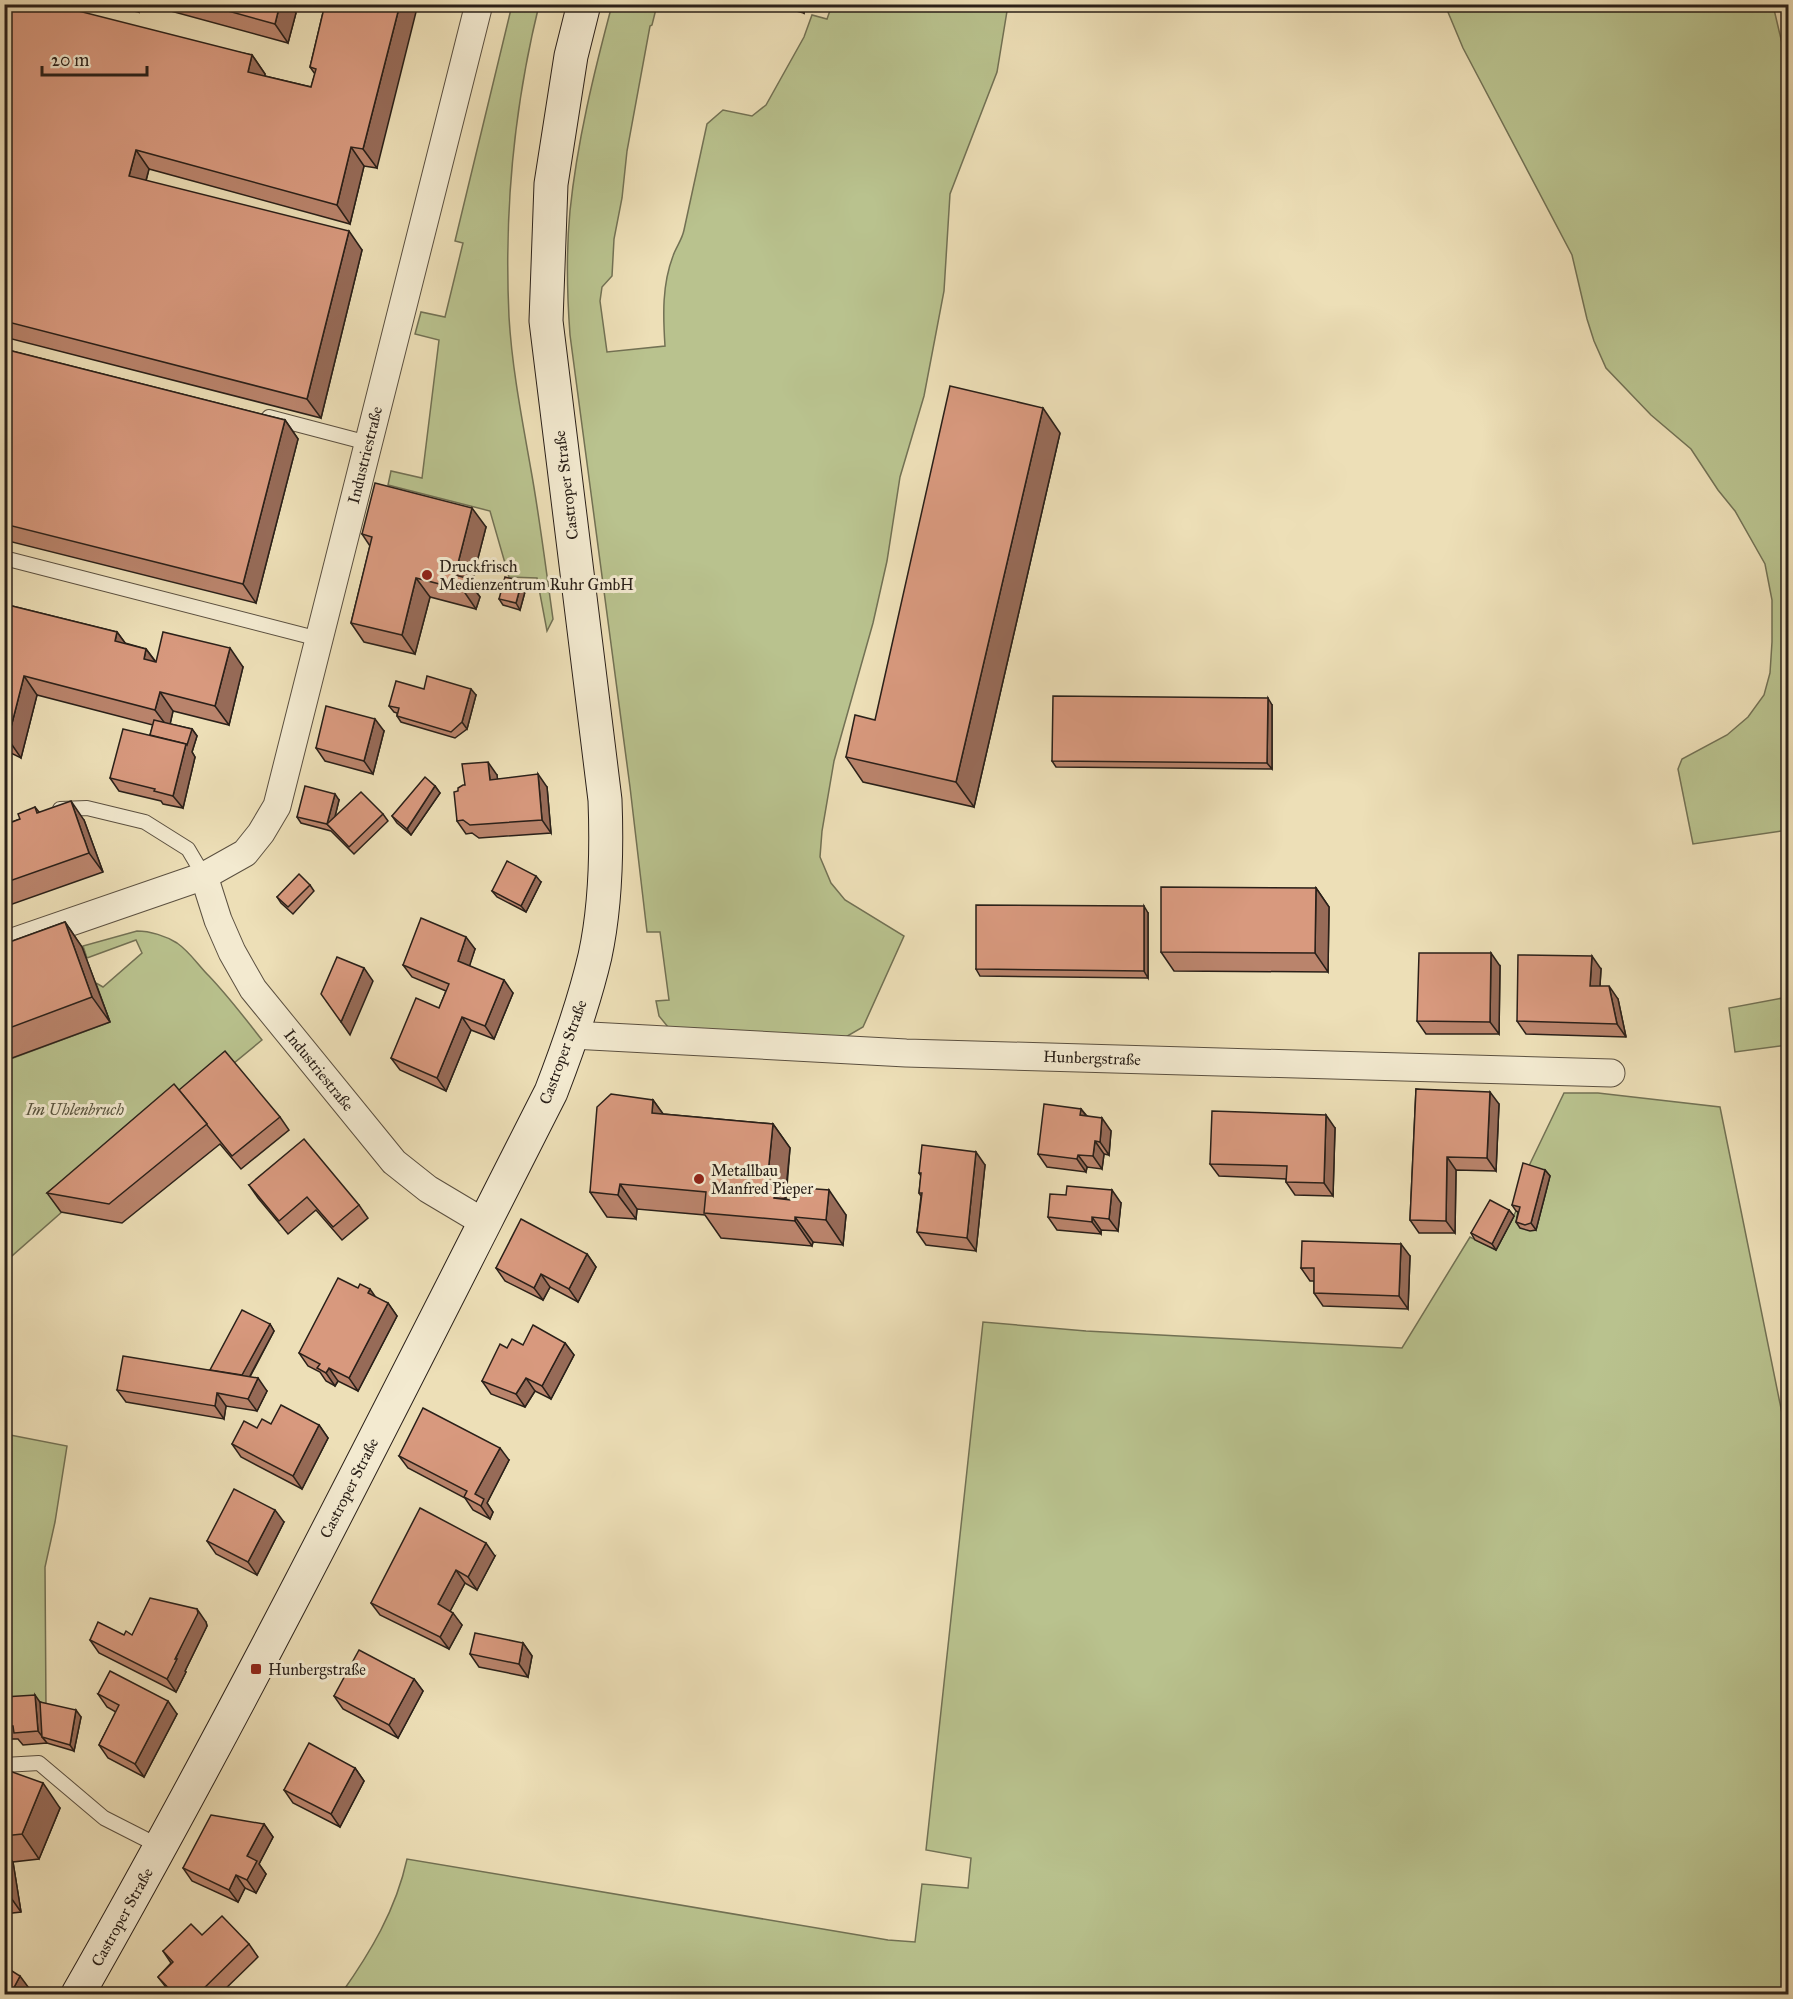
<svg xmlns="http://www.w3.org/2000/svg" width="1793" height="1999" font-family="'IM FELL Great Primer',serif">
  <rect width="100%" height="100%" fill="#eddfb7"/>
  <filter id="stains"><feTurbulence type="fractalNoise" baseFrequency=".00333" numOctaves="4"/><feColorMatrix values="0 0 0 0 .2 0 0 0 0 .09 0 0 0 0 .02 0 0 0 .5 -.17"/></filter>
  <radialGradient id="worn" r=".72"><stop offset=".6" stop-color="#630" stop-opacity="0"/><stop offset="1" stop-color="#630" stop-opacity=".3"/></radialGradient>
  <g fill="#b9c28e" stroke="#727154" stroke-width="1.5">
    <path d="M512,5H539C514,107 504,212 509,317C512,368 522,419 531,470C540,520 546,570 553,619L547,631L537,578L509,577L490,511L388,485L391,471L422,478L439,340L415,334L421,312L445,317L463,243L455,241Z"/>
    <path d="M612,5H657L652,25L650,26L627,151L622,198L614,239L612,276L602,287L600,301L607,352L665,346C663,315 662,285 673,256C676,247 682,240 684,230L707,124L723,110L752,116L766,105L804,37L812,15L827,19L832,5H1008L997,72L950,194L944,291L924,396L900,477L887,561L873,623L834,761L822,831L820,857L831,883L845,900L904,936L863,1027L844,1038L668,1027L659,1016L656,1001L669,1000L660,932H647L630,787L570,335C567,294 566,252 570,211C577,142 594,72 612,5Z"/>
    <path d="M1445,5H1773L1788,69V830L1693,844L1678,769L1682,759L1727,735L1748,717L1764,695L1770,673L1772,642V600L1765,564L1735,511L1718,490L1691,449L1651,415L1606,368L1594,341L1587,319L1572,255L1463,48Z"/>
    <path d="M137,931C150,931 166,936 177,943C190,952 198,965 209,976C228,996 245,1018 262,1040L189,1100L5,1262V1061L110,1022L96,983L103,987L142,953L136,940L87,958L83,946Z"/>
    <path d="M1788,997V1045L1735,1052L1729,1008Z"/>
    <path d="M1564,1093H1598L1720,1107L1788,1443V1994H341C370,1953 396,1910 407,1859L888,1940L915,1942L922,1884L968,1888L971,1858L926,1850L983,1322L1086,1331L1402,1348L1470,1237L1496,1250L1516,1211L1527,1170Z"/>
    <path d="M5,1434L67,1446L55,1522L45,1567L46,1708L5,1710Z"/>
  </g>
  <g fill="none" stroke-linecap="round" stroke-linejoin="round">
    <g stroke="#5b5040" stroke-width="16">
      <g id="service">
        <path d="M269,417L368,443"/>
        <path d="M4,558L319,639"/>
        <path d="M60,809L87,808L145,822L188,849L204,876"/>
        <path d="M4,1765L39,1763L104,1818L161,1847"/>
      </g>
    </g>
    <g stroke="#5b5040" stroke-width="29">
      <g id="minor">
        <path d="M204,876L218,920L232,952L253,989L394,1162L428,1189L485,1223"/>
        <path d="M4,945L204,876L245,853L261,833L277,806L479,4"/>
        <path d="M572,1035L906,1053L1611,1073"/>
      </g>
    </g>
    <g stroke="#2a2019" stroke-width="35">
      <path id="secondary" d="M78,1994C246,1699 397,1395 551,1092C568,1048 584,1003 595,956C606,905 607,852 605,800L546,321L551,184L571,56L584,4"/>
    </g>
    <use href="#service" stroke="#f3ead0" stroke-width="14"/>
    <use href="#minor" stroke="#f3ead0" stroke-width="27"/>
    <use href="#secondary" stroke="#f3ead0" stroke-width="33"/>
  </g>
  <g fill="#ba846c" stroke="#2a2019" stroke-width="1.5">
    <path d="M4,4L252,55L265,74V76L311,87L315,74L310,67L325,4L377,168L364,166L350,224L149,169L146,181L362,250L321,418L4,337Z"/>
    <path d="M117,4H141L139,12L119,8Z"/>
    <path d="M145,4H290L296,13L288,43Z"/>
    <path d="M770,4H806L804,13Z"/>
    <path d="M4,349L285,420L298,439L256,603L4,540Z"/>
    <path d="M1060,433L974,807L863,782L846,757L875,720Z"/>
    <path d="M486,527L471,585L480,597L476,609L430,597L415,654L364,642L351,623L370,546L362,534Z"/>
    <path d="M522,581L526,588L520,610L503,605L499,599Z"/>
    <path d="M4,604L117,632L125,643L146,649L156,662L243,667L229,725L173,711L170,724L192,729L197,736L192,752L195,757L183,808L163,804L161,801L119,791L110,778L150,735L153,725L37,695L21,758L11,753L4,780Z"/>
    <path d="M424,689L476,695L467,729L455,738L401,722L397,716V713L394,712L389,706Z"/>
    <path d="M1272,705V769L1056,767L1052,761Z"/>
    <path d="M384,731L373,774L325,761L316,748Z"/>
    <path d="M497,775V779L547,787L551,833L479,838L472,833L466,834L457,821L458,791L465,785Z"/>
    <path d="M435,786L440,793L411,835L397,823L392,816Z"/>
    <path d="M339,800L335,816L383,814L388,821L354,854L331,831L301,823L297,817Z"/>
    <path d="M35,807L39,812L84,820L103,872L4,907V825L20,819Z"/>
    <path d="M541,882L526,912L497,897L492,891Z"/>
    <path d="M310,885L314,891L293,914L281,903L277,897Z"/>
    <path d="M1316,888L1329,907L1328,972L1174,971L1161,952Z"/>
    <path d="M1148,913V978L980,976L976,969Z"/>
    <path d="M65,922L82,947L110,1022L4,1061V944Z"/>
    <path d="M475,949L469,966L513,993L494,1039L471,1030L446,1091L400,1070L391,1058L439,1008L446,991L412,977L403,965Z"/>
    <path d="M1500,966L1499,1034H1426L1417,1021Z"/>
    <path d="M1601,969L1600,986L1618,999L1626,1037L1526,1034L1517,1021Z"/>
    <path d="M1416,1089L1499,1104L1496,1171L1456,1170L1455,1233H1419L1410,1220Z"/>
    <path d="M179,1090L280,1117L289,1130L241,1169L220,1144L122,1223L61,1212L47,1193Z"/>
    <path d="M653,1100L663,1114L773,1124L790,1148L786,1199L846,1215L843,1245L813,1242L812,1246L721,1238L705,1215L637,1209L636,1219L607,1217L590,1192Z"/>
    <path d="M1081,1109L1087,1116L1111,1131L1109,1155L1104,1154L1102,1169L1087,1167L1086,1172L1047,1167L1038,1154Z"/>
    <path d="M1335,1128L1333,1196L1295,1195L1286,1182V1179L1219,1176L1210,1164Z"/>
    <path d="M985,1165L976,1251L926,1245L917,1232L921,1196L919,1193L921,1176L919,1173Z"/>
    <path d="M1545,1170L1550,1176L1536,1230L1530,1231L1520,1228L1516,1222L1518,1212L1516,1211L1512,1205Z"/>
    <path d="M249,1185L359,1205L368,1218L342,1240L316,1210L288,1234L258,1198Z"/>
    <path d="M1121,1203L1118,1231L1101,1230V1234L1057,1230L1048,1217Z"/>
    <path d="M1509,1210L1514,1216L1496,1250L1475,1240L1471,1233Z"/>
    <path d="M587,1254L596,1267L578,1302L550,1287L543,1300L505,1281L496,1268Z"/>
    <path d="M1410,1256L1408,1309L1323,1306L1314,1293V1281H1310L1301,1268Z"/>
    <path d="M376,1298L388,1303L397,1316L358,1391L338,1381L335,1386L326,1381L320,1372L308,1366L299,1353Z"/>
    <path d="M270,1324L274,1331L250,1377L267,1391L257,1411L226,1406L224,1419L126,1402L117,1390L210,1370Z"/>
    <path d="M565,1343L574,1355L551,1399L535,1391L525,1407L491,1394L482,1381L507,1348L523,1345Z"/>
    <path d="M271,1424L319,1425L328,1438L302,1489L241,1457L232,1444Z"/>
    <path d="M399,1456L509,1460L487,1503L493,1512L490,1519L473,1510L465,1498L408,1468Z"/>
    <path d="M284,1522L257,1575L216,1554L207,1541Z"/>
    <path d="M495,1556L477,1590L465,1583L450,1611L462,1625L449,1649L380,1615L371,1603Z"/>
    <path d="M206,1622L207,1626L185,1671L186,1672L176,1692L99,1653L90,1640L132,1635Z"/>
    <path d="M523,1643L532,1656L528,1677L479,1667L470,1654Z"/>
    <path d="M414,1679L423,1691L398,1738L343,1709L334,1696Z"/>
    <path d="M98,1694L177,1714L144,1777L108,1758L99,1745L116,1712L107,1707Z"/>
    <path d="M4,1697L40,1702L81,1717L74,1751L47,1743L23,1745L18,1739H4Z"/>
    <path d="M355,1768L364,1781L340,1827L293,1803L284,1790Z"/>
    <path d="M4,1769L60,1808L39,1859L13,1862L21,1912L4,1914Z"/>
    <path d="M264,1824L273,1837L259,1864L266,1874L256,1893L245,1888L238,1902L192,1881L183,1868Z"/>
    <path d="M202,1935L249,1944L258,1957L219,1995H172L158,1977L171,1963L163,1951Z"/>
  </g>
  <g fill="#976b58" stroke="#2a2019" stroke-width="1.5">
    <path d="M133,4H141L139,12Z"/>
    <path d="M280,4H290L296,13L288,43L275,24Z"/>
    <path d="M400,4H418L377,168L363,149Z"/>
    <path d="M798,4H806L804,13Z"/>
    <path d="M252,55L265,74L261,91L248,72Z"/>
    <path d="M351,147L364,166L350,224L337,205Z"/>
    <path d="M136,150L149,169L142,195L129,176Z"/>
    <path d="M349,231L362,250L321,418L307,399Z"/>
    <path d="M1043,408L1060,433L974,807L956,782Z"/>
    <path d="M285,420L298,439L256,603L243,584Z"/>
    <path d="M472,508L486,527L471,585L480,597L476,609L463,590L455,575Z"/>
    <path d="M416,578L430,597L415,654L402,635Z"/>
    <path d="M522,581L526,588L520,610L516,603Z"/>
    <path d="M117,632L131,651L115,641Z"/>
    <path d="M230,648L243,667L229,725L215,706Z"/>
    <path d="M146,649L160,668L144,659Z"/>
    <path d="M24,676L37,695L21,758L8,739Z"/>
    <path d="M471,689L476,695L467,729L462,722Z"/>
    <path d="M160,692L173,711L169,729L155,710Z"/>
    <path d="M1268,698L1272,705V769L1267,763Z"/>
    <path d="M375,719L384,731L373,774L364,761Z"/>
    <path d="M192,729L197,736L192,752L195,757L183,808L173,796L186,744Z"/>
    <path d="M4,743L11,753L4,780Z"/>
    <path d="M488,762L497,775L499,792L490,780Z"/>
    <path d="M538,774L547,787L551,833L542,820Z"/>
    <path d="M435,786L440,793L411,835L407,829Z"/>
    <path d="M335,794L339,800L332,829L327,824Z"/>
    <path d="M71,801L84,820L103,872L89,853Z"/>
    <path d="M536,876L541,882L526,912L521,906Z"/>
    <path d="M1316,888L1329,907L1328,972L1315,953Z"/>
    <path d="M1144,906L1148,913V978L1144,971Z"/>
    <path d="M65,922L82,947L110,1022L92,997Z"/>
    <path d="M466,937L475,949L467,974L458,961Z"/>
    <path d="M1491,953L1500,966L1499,1034L1490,1022Z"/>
    <path d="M1592,956L1601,969L1599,999L1590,986Z"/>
    <path d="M364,968L373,981L350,1035L341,1022Z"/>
    <path d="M504,980L513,993L494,1039L485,1026Z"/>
    <path d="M1609,986L1618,999L1626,1037L1617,1024Z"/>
    <path d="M462,1017L471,1030L446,1091L437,1078Z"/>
    <path d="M1490,1092L1499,1104L1496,1171L1487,1158Z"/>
    <path d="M653,1100L671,1125L652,1113Z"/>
    <path d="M1081,1109L1090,1121L1080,1115Z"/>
    <path d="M1326,1115L1335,1128L1333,1196L1324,1183Z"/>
    <path d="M1102,1118L1111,1131L1109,1155L1100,1142Z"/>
    <path d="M773,1124L790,1148L785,1199L774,1198L767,1184Z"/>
    <path d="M1095,1141L1104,1154L1102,1169L1093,1156Z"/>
    <path d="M976,1152L985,1165L976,1251L967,1238Z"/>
    <path d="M1078,1155L1087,1167L1086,1172L1077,1159Z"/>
    <path d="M1447,1157L1456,1170L1455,1233L1446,1221Z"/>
    <path d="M1545,1170L1550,1176L1536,1230L1531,1223Z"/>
    <path d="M620,1184L637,1209L636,1219L618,1195Z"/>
    <path d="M829,1190L846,1215L843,1245L826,1220Z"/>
    <path d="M1112,1190L1121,1203L1118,1231L1109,1219Z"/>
    <path d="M1509,1210L1514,1216L1496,1250L1492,1244Z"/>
    <path d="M795,1217L813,1242L812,1246L795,1221Z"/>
    <path d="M1092,1217L1101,1230V1234L1092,1222Z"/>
    <path d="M1401,1244L1410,1256L1408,1309L1399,1296Z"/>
    <path d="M587,1254L596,1267L578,1302L569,1289Z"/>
    <path d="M541,1274L550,1287L543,1300L534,1288Z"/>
    <path d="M370,1289L379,1302L368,1293Z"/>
    <path d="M388,1303L397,1316L358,1391L349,1378Z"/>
    <path d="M270,1324L274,1331L244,1387L239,1380Z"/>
    <path d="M565,1343L574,1355L551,1399L542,1386Z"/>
    <path d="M329,1368L338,1381L335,1386L326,1373Z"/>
    <path d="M258,1378L267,1391L257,1411L248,1399Z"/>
    <path d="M526,1378L535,1391L525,1407L516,1394Z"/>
    <path d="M217,1393L226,1406L224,1419L215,1406Z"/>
    <path d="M319,1425L328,1438L302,1489L293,1476Z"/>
    <path d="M500,1448L509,1460L487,1503L493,1512L490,1519L481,1506L475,1494Z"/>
    <path d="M275,1510L284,1522L257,1575L248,1562Z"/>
    <path d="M486,1543L495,1556L477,1590L468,1577Z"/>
    <path d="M456,1570L465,1583L447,1617L438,1604Z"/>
    <path d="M197,1609L206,1622L207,1626L185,1671L186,1672L176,1692L167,1679Z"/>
    <path d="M453,1613L462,1625L449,1649L440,1637Z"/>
    <path d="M523,1643L532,1656L528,1677L519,1664Z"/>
    <path d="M414,1679L423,1691L398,1738L389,1725Z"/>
    <path d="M35,1695L44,1708L42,1737L47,1743L38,1731Z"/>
    <path d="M168,1701L177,1714L144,1777L135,1764Z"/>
    <path d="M76,1710L81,1717L74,1751L70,1745Z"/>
    <path d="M355,1768L364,1781L340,1827L331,1814Z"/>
    <path d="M43,1783L60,1808L39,1859L22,1834Z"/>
    <path d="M264,1824L273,1837L259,1864L266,1874L256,1893L247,1880V1856Z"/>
    <path d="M4,1851L13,1862L21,1912L4,1888Z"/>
    <path d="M236,1875L245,1888L238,1902L229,1890Z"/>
    <path d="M20,1976L34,1995H10Z"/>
  </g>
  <g fill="#d8997e" stroke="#2a2019" stroke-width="1.5">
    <path d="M4,4H51L252,55L248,72L311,87L316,69L310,67L325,4H400L363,149L351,147L337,205L136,150L129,176L349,231L307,399L4,321Z"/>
    <path d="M203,4H280L275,24Z"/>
    <path d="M4,349L285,420L243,584L4,524Z"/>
    <path d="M950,386L1043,408L956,782L846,757L855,715L875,720Z"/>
    <path d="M375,483L472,508L455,575L466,578L463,590L416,578L402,635L351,623L372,537L362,534Z"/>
    <path d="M505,577L522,581L516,603L499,599Z"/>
    <path d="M4,604L117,632L115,641L146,649L144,659L156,662L163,632L230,648L215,706L160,692L155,710L24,676L8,739L4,737Z"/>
    <path d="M427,676L471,689L462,722L451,732L397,716L399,708L389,706L396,681L424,689Z"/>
    <path d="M1053,696L1268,698L1267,763L1052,761Z"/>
    <path d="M326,706L375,719L364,761L316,748Z"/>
    <path d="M154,720L192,729L187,745L186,744L150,735Z"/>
    <path d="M123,729L186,744L173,796L154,791L155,789L110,778Z"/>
    <path d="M488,762L490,780L538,774L542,820L470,825L463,820L457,821L454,792L458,791V788L463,785H465L462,764Z"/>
    <path d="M425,777L435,786L407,829L392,816Z"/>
    <path d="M305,786L335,794L327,824L297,817Z"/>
    <path d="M361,792L383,814L349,847L327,824Z"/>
    <path d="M71,801L89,853L4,883V825L20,819L18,814L35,807L37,813Z"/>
    <path d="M507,861L536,876L521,906L492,891Z"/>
    <path d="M299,874L310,885L288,907L277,897Z"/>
    <path d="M1161,887L1316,888L1315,953L1161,952Z"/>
    <path d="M976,905L1144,906V971L976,969Z"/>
    <path d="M421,918L466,937L458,961L504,980L485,1026L462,1017L437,1078L391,1058L416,998L439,1008L449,984L403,965Z"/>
    <path d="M65,922L92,997L4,1030V944Z"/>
    <path d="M1419,953H1491L1490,1022L1417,1021Z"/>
    <path d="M1518,955L1592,956L1590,986H1609L1617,1024L1517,1021Z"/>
    <path d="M337,957L364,968L341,1022L321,994Z"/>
    <path d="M225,1051L280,1117L232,1156L207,1125V1124L179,1090Z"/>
    <path d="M174,1084L207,1124L109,1204L47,1193Z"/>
    <path d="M1416,1089L1490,1092L1487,1158L1447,1157L1446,1221L1410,1220Z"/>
    <path d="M611,1094L653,1100L652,1113L773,1124L767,1184L776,1185L774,1198L790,1200L791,1187L829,1190L826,1220L795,1217V1221L704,1213L706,1192L620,1184L618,1195L590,1192L597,1107Z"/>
    <path d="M1044,1104L1081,1109L1080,1115L1102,1118L1100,1142L1095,1141L1093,1156L1078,1155L1077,1159L1038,1154Z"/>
    <path d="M1212,1111L1326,1115L1324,1183L1286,1182L1287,1166L1210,1164Z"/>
    <path d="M304,1139L359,1205L333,1227L307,1197L279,1221L249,1185Z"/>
    <path d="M922,1145L976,1152L967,1238L917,1232L922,1193H919L921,1173H919Z"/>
    <path d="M1523,1163L1545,1170L1531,1223L1525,1225L1516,1222L1520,1207L1512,1205Z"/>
    <path d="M1067,1186L1112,1190L1109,1219L1092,1217V1222L1048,1217L1050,1194L1066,1195Z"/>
    <path d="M1490,1200L1509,1210L1492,1244L1471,1233Z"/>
    <path d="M521,1219L587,1254L569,1289L541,1274L534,1288L496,1268Z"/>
    <path d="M1302,1241L1401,1244L1399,1296L1314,1293V1268H1301Z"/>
    <path d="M338,1278L358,1288L360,1284L370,1289L368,1293L388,1303L349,1378L329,1368L326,1373L317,1368L320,1364L299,1353Z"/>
    <path d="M242,1310L270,1324L242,1375L210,1370Z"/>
    <path d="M533,1325L565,1343L542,1386L526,1378L516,1394L482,1381L500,1344L507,1348L512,1339L523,1345Z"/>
    <path d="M123,1356L258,1378L248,1399L217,1393L215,1406L117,1390Z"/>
    <path d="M281,1405L319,1425L293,1476L232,1444L244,1421L257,1428L262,1419L271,1424Z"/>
    <path d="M423,1408L500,1448L475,1494L484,1499L481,1506L464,1497L467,1491L399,1456Z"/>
    <path d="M234,1489L275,1510L248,1562L207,1541Z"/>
    <path d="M420,1508L486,1543L468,1577L456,1570L438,1604L453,1613L440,1637L371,1603Z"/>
    <path d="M150,1598L197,1609L198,1613L175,1659H177L167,1679L90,1640L98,1622L124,1635L126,1631L132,1635Z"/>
    <path d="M475,1633L523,1643L519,1664L470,1654Z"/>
    <path d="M359,1650L414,1679L389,1725L334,1696Z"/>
    <path d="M110,1671L168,1701L135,1764L99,1745L119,1705L98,1694Z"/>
    <path d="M35,1695L38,1731L14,1733L13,1726H4V1697Z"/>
    <path d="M40,1702L76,1710L70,1745L42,1737Z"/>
    <path d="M309,1743L355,1768L331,1814L284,1790Z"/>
    <path d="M4,1769L43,1783L22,1834L4,1836Z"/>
    <path d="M211,1815L264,1824L247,1856L257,1861L247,1880L236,1875L229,1890L183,1868Z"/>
    <path d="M222,1916L249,1944L197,1995H175L158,1977L173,1962L163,1951L191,1924L202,1935Z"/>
    <path d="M4,1966L20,1976L10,1995H4Z"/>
  </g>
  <g fill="#8f2418" stroke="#f3ead0" stroke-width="2">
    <circle cx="427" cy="575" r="6"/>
    <circle cx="699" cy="1179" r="6"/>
    <rect x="250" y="1663" width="12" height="12" rx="3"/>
  </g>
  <g text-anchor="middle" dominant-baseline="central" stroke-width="6" stroke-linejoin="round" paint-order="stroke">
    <g font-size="16" fill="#2a2019" stroke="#f3ead0">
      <text transform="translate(365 455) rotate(-76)">Industriestraße</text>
      <text transform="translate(566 485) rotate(-97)">Castroper Straße</text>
      <text transform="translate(563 1052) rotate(-70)">Castroper Straße</text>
      <text transform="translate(1092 1058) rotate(2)">Hunbergstraße</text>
      <text transform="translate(319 1070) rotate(51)">Industriestraße</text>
      <text transform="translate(349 1488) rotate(-63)">Castroper Straße</text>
      <text transform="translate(122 1917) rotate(-61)">Castroper Straße</text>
    </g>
    <g font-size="16" fill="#2a2019" stroke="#f3ead0" text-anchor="start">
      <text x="439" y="566">Druckfrisch<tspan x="439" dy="18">Medienzentrum Ruhr GmbH</tspan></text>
      <text x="711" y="1170">Metallbau<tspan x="711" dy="18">Manfred Pieper</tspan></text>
      <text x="268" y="1669">Hunbergstraße</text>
    </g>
    <g font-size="16" font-style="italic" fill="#55513c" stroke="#f3ead0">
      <text x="75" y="1109">Im Uhlenbruch</text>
    </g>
  </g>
  <rect width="1793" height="1999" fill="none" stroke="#eddfb7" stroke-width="24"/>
  <rect x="6" y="6" width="1781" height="1987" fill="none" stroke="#2a2019" stroke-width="3"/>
  <rect x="12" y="12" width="1769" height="1975" fill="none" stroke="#2a2019" stroke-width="1.5"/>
  <path d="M42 66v9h105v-9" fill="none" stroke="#2a2019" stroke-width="3"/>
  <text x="51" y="66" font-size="18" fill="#2a2019" stroke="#f3ead0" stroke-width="4.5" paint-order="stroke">20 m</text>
  <rect width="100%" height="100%" filter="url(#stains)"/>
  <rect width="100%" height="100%" fill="url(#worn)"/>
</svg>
